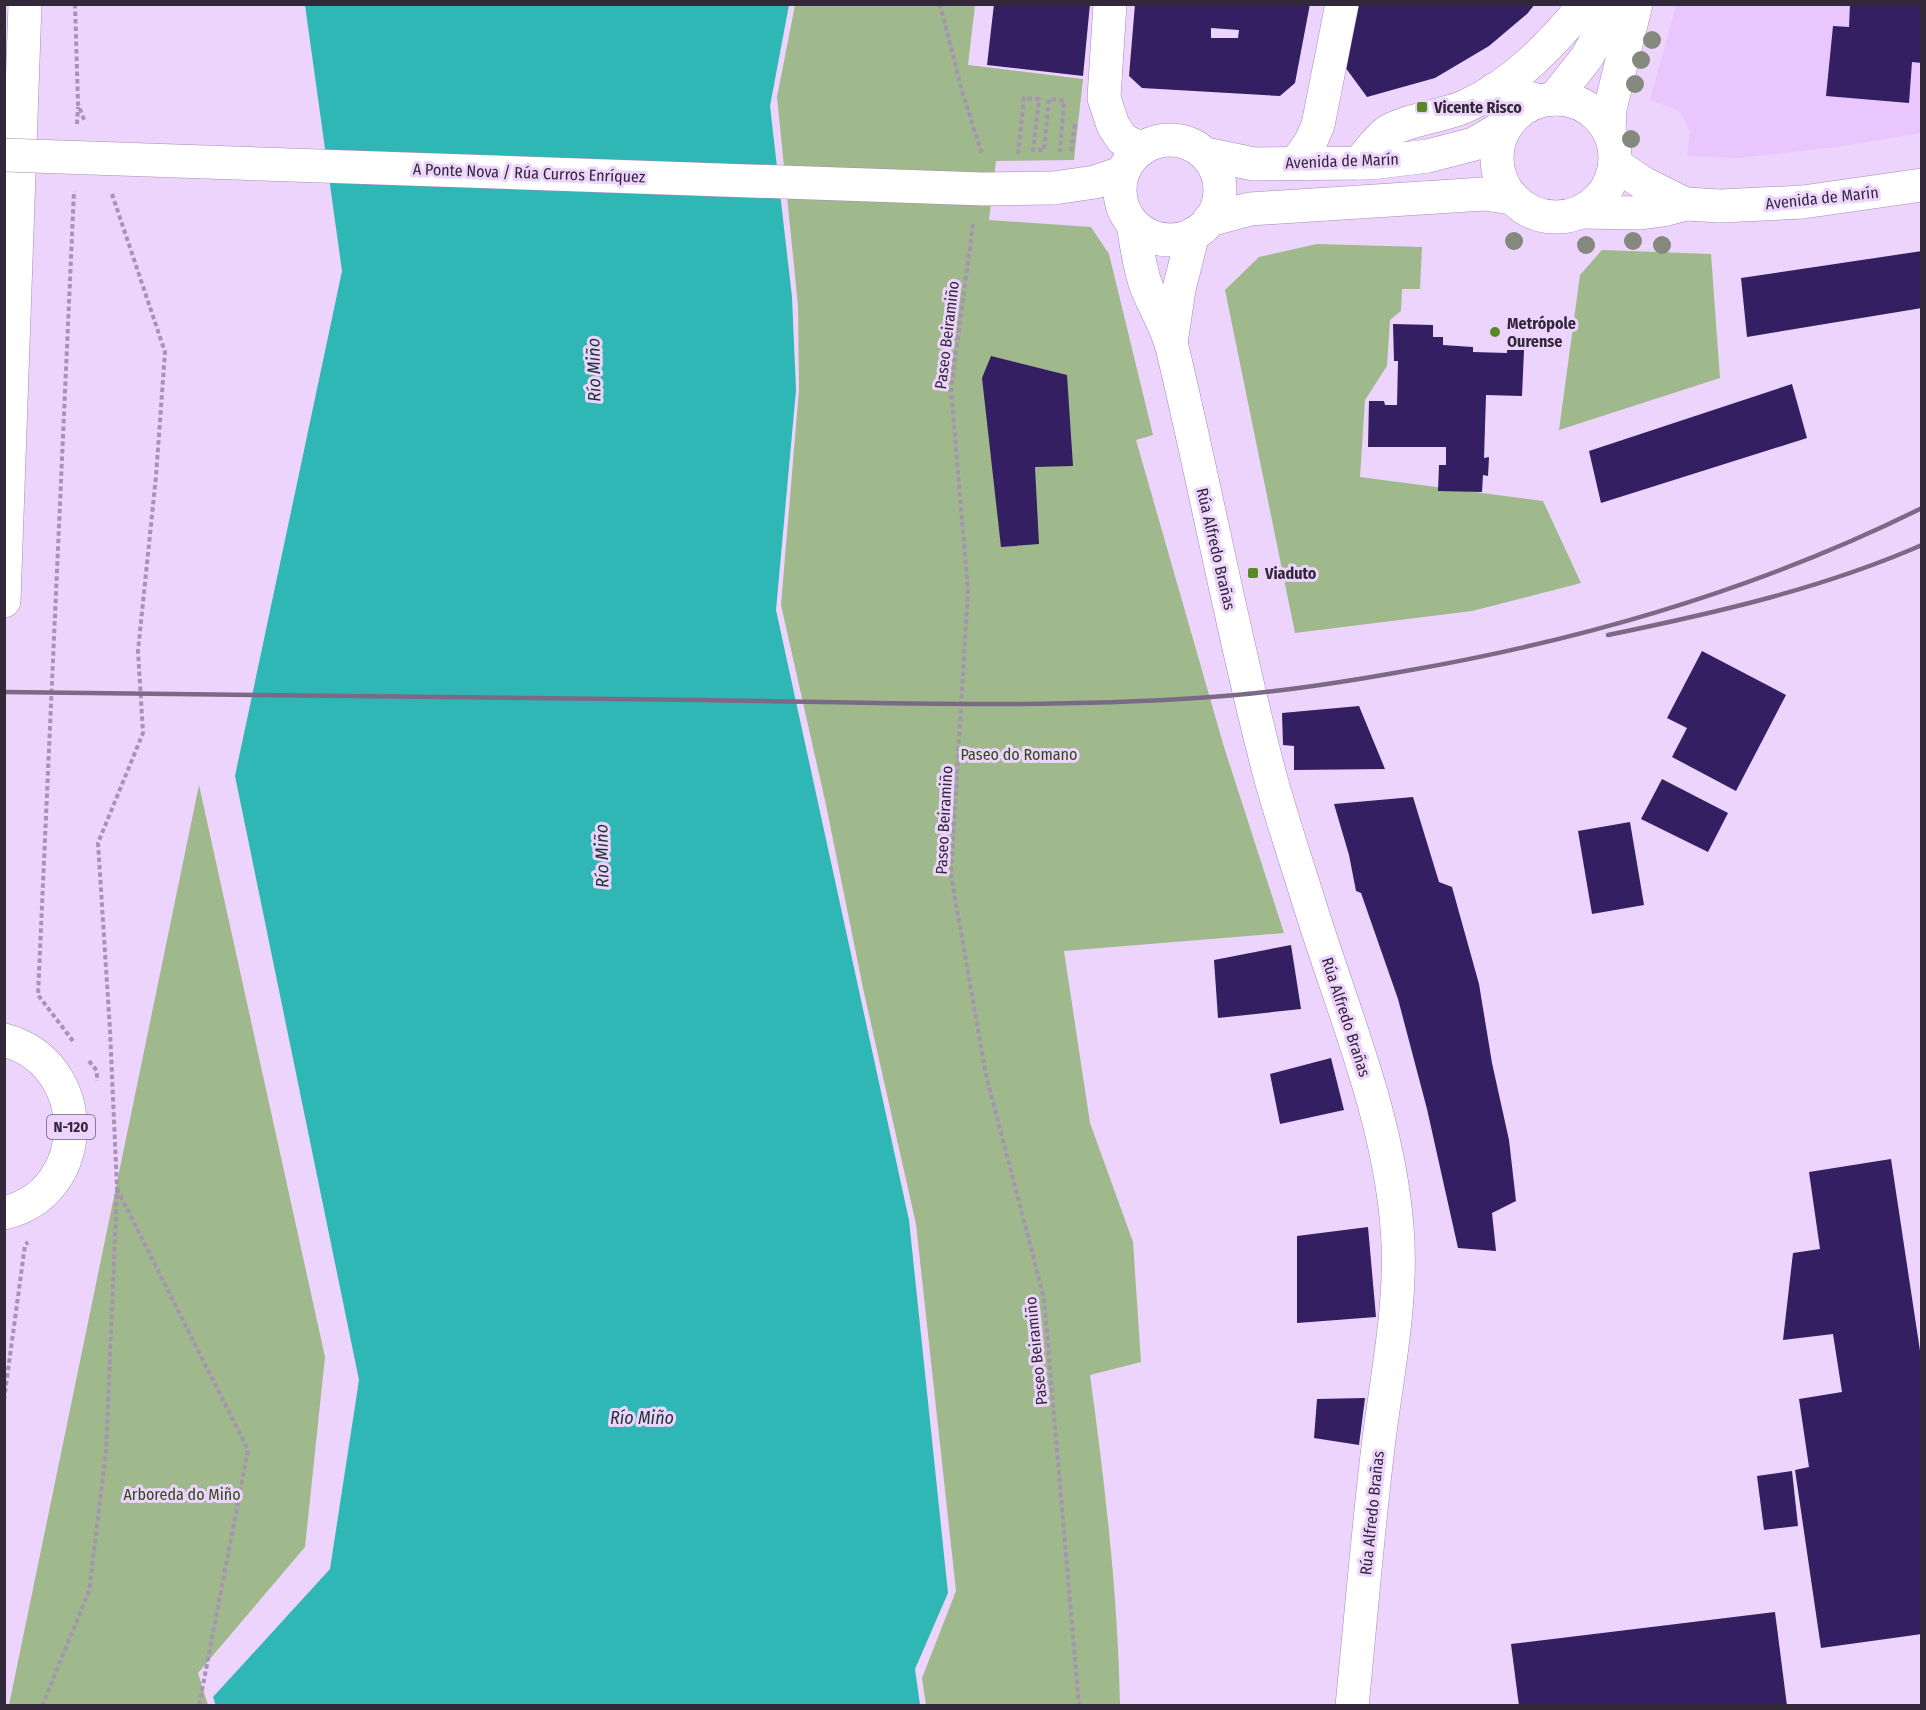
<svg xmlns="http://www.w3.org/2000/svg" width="1926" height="1710" font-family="'Fira Sans Condensed',sans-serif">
  <rect width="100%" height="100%" fill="#edd4fc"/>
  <path fill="#e9c6fe" d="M1676,5H1921V133L1837,147L1739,158L1687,156L1690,132L1681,114L1675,109L1650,100Z"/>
  <g fill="#9fb98c">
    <path d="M795,5H975L968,65L1083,79L1074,160L996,161L989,220L1091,227L1109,254L1153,435L1136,440L1224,747L1284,933L1064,951L1090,1123L1133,1242L1141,1362L1090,1375C1105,1485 1118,1595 1120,1705H926L922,1678L956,1591L916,1224L863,988L826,805L781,605L799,390L798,306L777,97Z"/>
    <path d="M1317,244L1422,247L1420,289H1402L1401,311L1390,320L1387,366L1365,400L1360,477L1543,501L1581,583L1472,611L1295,633L1225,290L1259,257Z"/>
    <path d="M1602,250L1711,254L1720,378L1559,430L1580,275Z"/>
    <path d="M199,785L325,1357L305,1547L198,1673L208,1705H9Z"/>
  </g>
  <path fill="#2eb7b4" d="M305,5H789L770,106L792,297L796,390L776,610L909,1220L948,1593L915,1669L920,1705L216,1706L213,1697L330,1569L359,1380L235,776L342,271Z"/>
  <g fill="#331f61" fill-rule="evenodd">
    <path d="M994,4H1090L1083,76L987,65Z"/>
    <path d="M1135,4H1310L1295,83L1280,96L1142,88L1129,76ZM1211,28L1239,30L1238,38H1211Z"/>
    <path d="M1358,4H1535L1527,14L1489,46L1435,78L1367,97L1345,67Z"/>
    <path d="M1850,4H1922V63L1912,62L1909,103L1826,96L1833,26L1849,27Z"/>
    <path d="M1922,251V308L1747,337L1741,278Z"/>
    <path d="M1393,324L1433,325V337H1443V345L1473,347V352L1507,353V350H1524L1522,396L1486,395L1484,458L1489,457L1488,476L1483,475L1482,492L1438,491L1439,465H1446V447H1368L1369,401H1384L1385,405H1397L1398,361H1394Z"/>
    <path d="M991,356L1067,375L1073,466L1035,467L1039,544L1001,547L982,378Z"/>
    <path d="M1792,384L1807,438L1601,503L1589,451Z"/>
    <path d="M1702,651L1786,695L1736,791L1672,757L1687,728L1667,718Z"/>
    <path d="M1359,706L1385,769L1294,770V746L1283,745L1282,713Z"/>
    <path d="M1662,779L1728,813L1708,852L1641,819Z"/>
    <path d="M1413,797L1439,882L1452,887L1479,984L1492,1063L1509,1140L1516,1201L1492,1213L1496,1251L1458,1248L1427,1109L1398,999L1361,893L1356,891L1349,855L1334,804Z"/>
    <path d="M1630,822L1644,905L1592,914L1578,831Z"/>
    <path d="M1291,945L1301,1009L1218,1018L1214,960Z"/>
    <path d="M1331,1058L1344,1110L1280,1124L1270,1074Z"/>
    <path d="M1891,1159L1922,1364V1634L1821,1648L1795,1470L1809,1467L1799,1399L1842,1392L1833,1334L1783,1340L1793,1253L1820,1249L1809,1172Z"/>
    <path d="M1368,1227L1376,1317L1297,1323V1236Z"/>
    <path d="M1365,1398L1359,1445L1314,1438L1317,1399Z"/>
    <path d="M1792,1471L1798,1526L1764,1530L1757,1476Z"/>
    <path d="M1775,1612L1787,1706H1519L1511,1644Z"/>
  </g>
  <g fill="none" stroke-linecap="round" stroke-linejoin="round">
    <g stroke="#a689b8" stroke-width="34">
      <g id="street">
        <path d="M1110,4L1104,98L1113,125L1122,139L1133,145L1144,147"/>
        <path d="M1495,89L1540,101"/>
        <path d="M1296,163L1311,141L1318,125L1342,4"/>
        <path d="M1359,163C1368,153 1376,140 1387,132C1405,120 1444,116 1466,106C1514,84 1552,44 1585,4"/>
      </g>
    </g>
    <g stroke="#a689b8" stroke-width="34">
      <g id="secondary">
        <path d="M1554,99L1587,57L1616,4"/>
        <circle cx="1556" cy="158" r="59"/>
        <path d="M1609,132L1610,109L1636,4"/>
        <circle cx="1170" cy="190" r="50"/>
        <path d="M1205,154L1254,164L1371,163L1428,156L1474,144L1508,124"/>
        <path d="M1615,164L1643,183L1685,204"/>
        <path d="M1054,188L1095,182L1122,173"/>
        <path d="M1580,212L1640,213L1663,210L1685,204L1721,206L1803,202L1922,185"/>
        <path d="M1209,220L1250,209L1484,194L1512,198"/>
        <path d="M1133,224C1136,244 1139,264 1145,283C1153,305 1166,325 1172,347C1206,488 1232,631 1269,772C1280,813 1294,855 1307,896C1340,1005 1388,1112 1397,1227C1403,1297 1388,1370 1379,1439C1368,1528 1361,1617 1352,1706"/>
        <path d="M1171,343L1179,289L1193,234"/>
      </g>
    </g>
    <g stroke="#a689b8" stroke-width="34">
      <g id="highway">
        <path d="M4,601L25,4"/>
        <path d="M4,1040C92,1063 93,1192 4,1213"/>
      </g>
    </g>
    <g stroke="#a793b3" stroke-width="4" stroke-dasharray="4.5 3" stroke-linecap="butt">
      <path d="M75,4L78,104L85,122"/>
      <path d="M940,4L962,91L982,154"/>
      <path d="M77,124L78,107"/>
      <path d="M1071,151L1075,123"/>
      <path d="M1018,154L1024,98L1039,99L1033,150H1044L1049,99L1064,101L1060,152"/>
      <path d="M973,224L951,390L968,590L951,875L986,1075L1044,1298L1079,1706"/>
      <path d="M73,1041L38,995L74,191"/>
      <path d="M89,1061L97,1071V1081"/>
      <path d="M117,1189L248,1450L199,1706"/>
      <path d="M4,1400L25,1245L28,1242"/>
      <path d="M42,1706L89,1591L106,1452L117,1188L110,1030L98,843L143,733L138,651L156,476L165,352L112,194"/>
    </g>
    <use href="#street" stroke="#fff" stroke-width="33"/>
    <use href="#secondary" stroke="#fff" stroke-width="33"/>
    <use href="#highway" stroke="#fff" stroke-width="33"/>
    <g stroke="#7b6a85" stroke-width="4.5">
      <path d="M1608,635C1715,613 1821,589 1922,545"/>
      <path d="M4,692C236,695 467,697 699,700C865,702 1031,709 1197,698C1269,694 1340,683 1411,670C1587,639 1761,588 1922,508"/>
    </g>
    <g stroke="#a689b8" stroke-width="34" stroke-linecap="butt">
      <path id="secondary-bridge" d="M4,155L983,189L1054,188"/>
    </g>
    <use href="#secondary-bridge" stroke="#fff" stroke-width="33"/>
  </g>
  <g fill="#84887d">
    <circle cx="1652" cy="40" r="9"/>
    <circle cx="1641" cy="60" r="9"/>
    <circle cx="1635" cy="84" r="9"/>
    <circle cx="1631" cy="139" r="9"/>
    <circle cx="1514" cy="241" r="9"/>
    <circle cx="1633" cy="241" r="9"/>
    <circle cx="1586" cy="245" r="9"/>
    <circle cx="1662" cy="245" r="9"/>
  </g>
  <g fill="#578a22" stroke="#edd4fc" stroke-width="2">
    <rect x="1416" y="101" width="12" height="12" rx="3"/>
    <circle cx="1495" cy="332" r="6"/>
    <rect x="1247" y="567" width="12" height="12" rx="3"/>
  </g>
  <g text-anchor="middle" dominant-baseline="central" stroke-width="6" stroke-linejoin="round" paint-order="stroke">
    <rect fill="#edd4fc" stroke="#6b5b74" stroke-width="1.5" x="47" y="1115" width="48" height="24" rx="4.5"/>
    <g font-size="15" font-weight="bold" fill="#33273a">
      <text x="71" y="1127">N-120</text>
    </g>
    <g font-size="16" font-weight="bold" fill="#33273a" stroke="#edd4fc" text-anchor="start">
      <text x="1434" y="107">Vicente Risco</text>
      <text x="1507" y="323">Metrópole<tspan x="1507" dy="18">Ourense</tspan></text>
      <text x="1265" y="573">Viaduto</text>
    </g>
    <g font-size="16" fill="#33273a" stroke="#edd4fc">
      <text transform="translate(1342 161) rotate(-2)">Avenida de Marín</text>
      <text transform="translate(529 173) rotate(2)">A Ponte Nova / Rúa Curros Enríquez</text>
      <text transform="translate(1822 198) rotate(-6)">Avenida de Marín</text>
      <text transform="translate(947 335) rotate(-83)">Paseo Beiramiño</text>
      <text transform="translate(1216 549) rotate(77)">Rúa Alfredo Brañas</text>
      <text transform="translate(944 820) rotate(-87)">Paseo Beiramiño</text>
      <text transform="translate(1346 1017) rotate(72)">Rúa Alfredo Brañas</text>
      <text transform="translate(1036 1351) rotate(-96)">Paseo Beiramiño</text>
      <text transform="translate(1372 1513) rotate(-84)">Rúa Alfredo Brañas</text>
    </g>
    <g font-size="16" fill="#2f4a15" stroke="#edd4fc">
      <text x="1019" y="754">Paseo do Romano</text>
      <text x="182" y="1494">Arboreda do Miño</text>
    </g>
    <g font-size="18" font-style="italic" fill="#203635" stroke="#edd4fc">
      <text transform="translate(594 370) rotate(-91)">Río Miño</text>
      <text transform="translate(602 856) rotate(-91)">Río Miño</text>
      <text x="642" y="1418">Río Miño</text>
    </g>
  </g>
  <rect width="1926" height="1710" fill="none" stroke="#33273a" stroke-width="12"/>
</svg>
